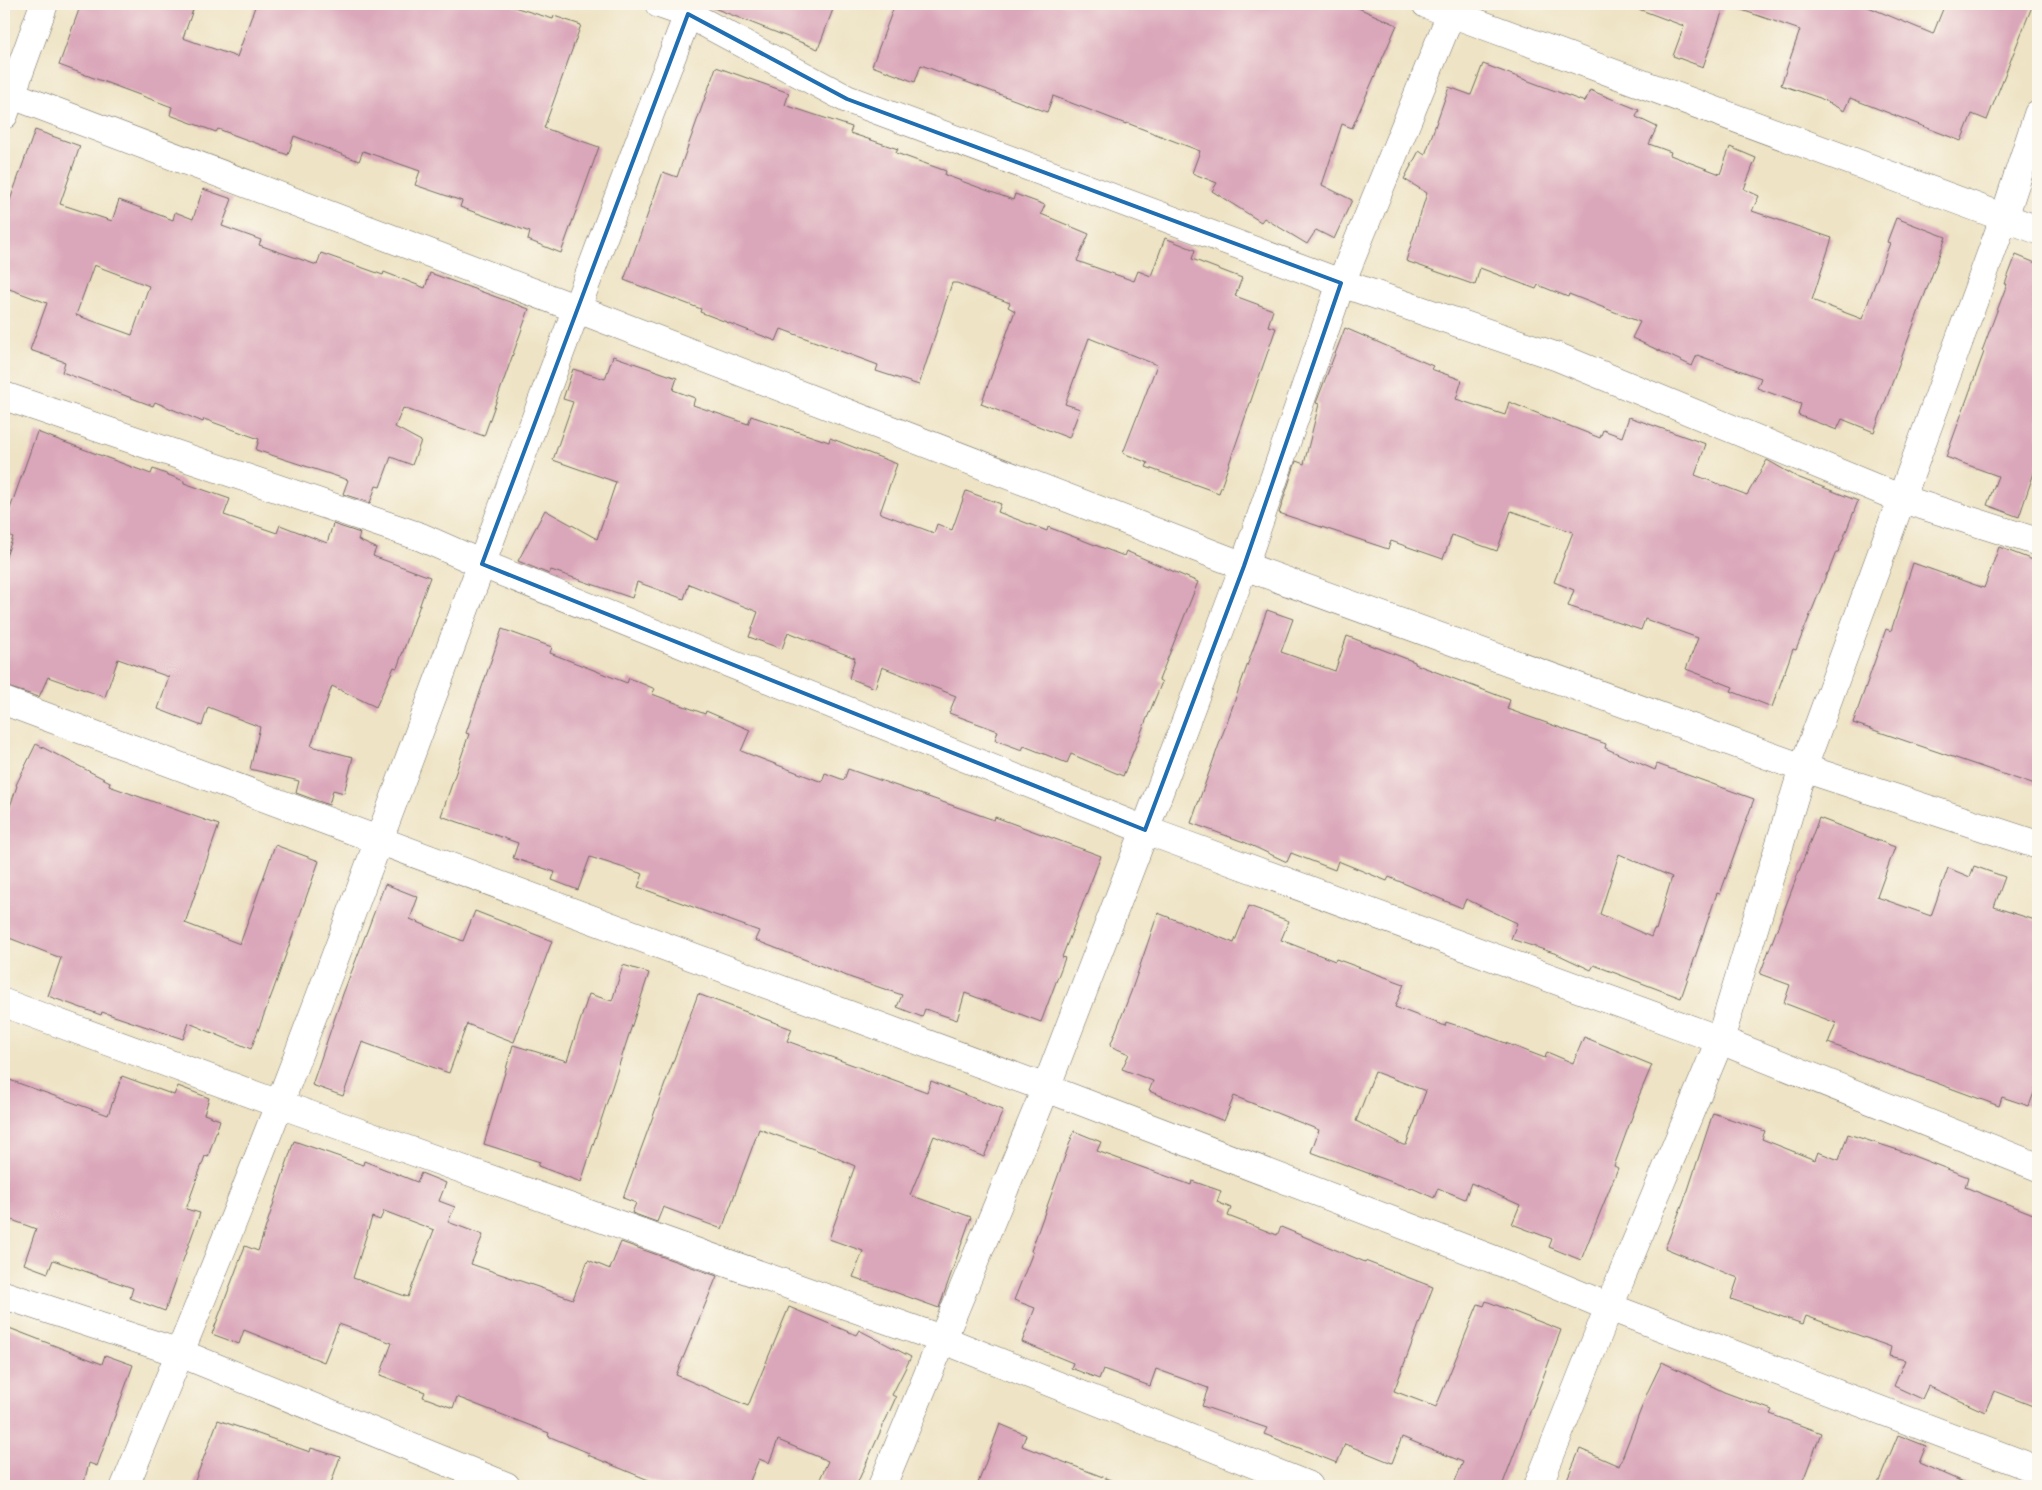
<svg xmlns="http://www.w3.org/2000/svg" width="2042" height="1490" font-family="Cardo,serif">
  <rect width="100%" height="100%" fill="#fbf7ec"/>
  <filter id="ink" filterUnits="userSpaceOnUse"><feTurbulence type="fractalNoise" baseFrequency=".02" numOctaves="2"/><feDisplacementMap in="SourceGraphic" scale="10" xChannelSelector="R" yChannelSelector="G"/><feConvolveMatrix kernelMatrix="1 2 1 2 8 2 1 2 1" color-interpolation-filters="sRGB"/></filter>
  <filter id="wash" filterUnits="userSpaceOnUse"><feTurbulence type="fractalNoise" baseFrequency=".0096" numOctaves="4" result="noise"/><feDisplacementMap in="SourceGraphic" scale="20" xChannelSelector="R" yChannelSelector="G"/><feGaussianBlur stdDeviation="1.12" result="paint"/><feColorMatrix in="noise" values="0 0 0 0 0 0 0 0 0 0 0 0 0 0 0 0 0 1.4 0 .05"/><feComposite in="paint" operator="in"/></filter>
  <g filter="url(#wash)">
    <rect width="100%" height="100%" fill="#eee3c4"/>
    <g id="blocks">
      <g fill="#daa6b9" fill-rule="evenodd">
        <path d="M81,4H195L183,38L237,57L256,4H504L553,19L554,16L581,25L544,128L599,147L561,253L528,240L530,232L460,207L462,201L415,185L420,171L363,151L359,161L294,136L288,155L218,129L216,132L170,115L172,107L59,65Z"/>
        <path d="M710,4H835L818,49L709,6Z"/>
        <path d="M895,4H1349L1397,25L1352,128L1342,124L1322,185L1352,200L1334,239L1316,230L1307,244L1264,218L1261,222L1212,191L1217,183L1192,173L1200,151L1127,123L1126,124L1053,96L1047,112L921,65L915,82L872,66Z"/>
        <path d="M1633,4H1725L1703,67L1673,56L1684,26L1633,7Z"/>
        <path d="M1737,4H1861L1933,34L1945,4H2033L1987,120L1972,114L1961,141L1850,98L1844,111L1820,98L1781,85L1800,30L1736,8Z"/>
        <path d="M1483,64L1585,102L1590,90L1639,110L1636,117L1657,127L1649,144L1671,152L1670,155L1720,174L1730,147L1756,158L1744,189L1759,196L1752,211L1832,238L1812,300L1862,319L1890,243L1887,242L1896,218L1946,237L1874,432L1842,419L1837,430L1798,415L1801,404L1757,388L1761,378L1697,355L1692,366L1632,338L1640,322L1569,294L1568,297L1538,285L1536,289L1480,268L1475,285L1406,261L1427,193L1404,179L1419,151L1425,155L1449,87L1471,95Z"/>
        <path d="M716,67L789,93L785,105L852,127L850,133L898,149L896,153L946,171L945,175L1013,200L1015,194L1045,205L1041,214L1089,234L1077,261L1134,281L1138,271L1151,276L1165,238L1195,250L1192,259L1242,278L1235,296L1273,310L1268,326L1276,328L1219,493L1146,467L1148,463L1123,453L1157,365L1089,338L1065,404L1080,409L1069,438L981,404L1015,311L1008,307L1010,303L957,283H952L919,385L876,371L878,365L781,329L776,341L700,312L701,309L624,280L663,172L677,177Z"/>
        <path d="M35,130L80,146L60,204L112,221L119,200L173,220L175,212L193,219L203,189L232,199L222,226L261,240L259,245L317,265L321,253L383,275L384,272L425,288L430,273L529,309L484,436L403,408L395,427L421,441L412,465L391,457L380,487L376,486L370,503L343,494L348,480L256,450L259,439L204,419L203,422L155,402L153,406L62,372L65,362L30,350L47,303L4,287V217ZM94,265L149,286L132,335L76,315Z"/>
        <path d="M2016,255L2038,264V461L2019,517L1987,505L1998,476L1946,457L1984,352L1982,351L2007,284H2005Z"/>
        <path d="M1345,328L1433,366L1431,369L1462,380L1456,399L1505,415L1509,402L1600,438L1603,430L1622,437L1629,417L1706,444L1695,475L1747,495L1767,460L1797,477L1858,501L1838,552H1836L1828,573H1827L1796,650L1793,649L1772,707L1731,691L1733,687L1686,669L1698,638L1645,619L1641,630L1568,606L1574,590L1554,582L1573,532L1511,511L1497,551L1452,535L1443,559L1391,541L1388,549L1279,513L1296,461L1304,464L1319,404L1316,403Z"/>
        <path d="M613,356L677,378L673,390L695,398L693,405L748,424L751,416L829,442L830,438L897,464L880,513L934,533L937,524L952,530L966,491L1001,504L998,512L1047,531L1048,527L1124,556L1126,551L1198,582L1159,680L1162,682L1123,776L1071,754L1067,763L1024,746L1022,750L995,740L998,731L949,713L956,696L882,667L875,688L849,678L855,658L788,632L782,649L749,637L758,612L689,584L684,599L637,582L632,598L551,570L549,574L518,561L545,510L597,539L616,482L553,460L573,402L563,399L573,369L605,379Z"/>
        <path d="M37,432L151,474L153,469L184,481V483L230,499L224,515L277,533L280,525L327,543L333,524L360,533L358,540L376,548L373,556L430,577L397,668L394,667L376,707L332,686L311,746L353,757L344,793L333,790L329,805L296,793L299,781L250,769L260,727L208,707L202,726L158,709L169,677L118,659L105,697L48,677L39,697L4,686V562L13,537L4,533V526Z"/>
        <path d="M1999,547L2038,562V786L1853,723L1886,629L1891,631L1913,563L1984,588Z"/>
        <path d="M1267,610L1293,619L1281,652L1335,671L1347,636L1415,662V664L1510,700L1507,709L1606,744L1605,748L1655,770L1657,764L1754,799L1720,894L1717,893L1681,998L1594,965L1591,970L1557,954L1511,939L1517,923L1466,899L1462,908L1389,877L1387,881L1338,861L1335,870L1291,853L1287,862L1244,842L1191,823ZM1619,854L1672,877L1656,930L1654,929L1651,937L1600,914Z"/>
        <path d="M502,629L552,647L550,653L627,683L629,678L655,689L652,694L705,714L706,711L750,730L741,751L822,782L825,773L844,780L848,769L994,820L995,817L1101,856L1062,957L1065,958L1041,1022L965,993L957,1020L925,1009L922,1017L897,1007L902,995L852,978L755,940L759,931L638,887L643,874L590,857L578,890L552,880L555,872L513,858L518,843L441,816L469,734L466,733Z"/>
        <path d="M36,744L110,782L109,786L219,825L185,923L240,944L275,845L319,861L273,991L251,1049L189,1023L183,1039L102,1012L101,1015L48,996L61,958L4,936V824L17,786L16,785Z"/>
        <path d="M1819,818L1895,847L1877,897L1931,916L1948,868L1970,877L1974,866L2005,877L1994,907L2038,921V1082L2029,1106L2002,1097L1999,1106L1828,1043L1836,1023L1784,1003L1790,985L1760,974Z"/>
        <path d="M385,884L418,897L410,919L463,941L475,911L552,941L514,1042L467,1024L449,1073L362,1042L343,1096L312,1085L343,994Z"/>
        <path d="M1249,906L1289,921L1281,940L1335,961L1336,959L1404,984L1395,1007L1445,1026L1446,1022L1471,1030L1545,1058L1547,1052L1573,1063L1584,1037L1652,1065L1638,1098H1639L1614,1166L1618,1168L1581,1260L1549,1247L1552,1239L1512,1224L1520,1205L1471,1183L1465,1199L1438,1188L1434,1198L1412,1188L1411,1189L1311,1152L1319,1130L1234,1096L1224,1121L1149,1091L1153,1081L1122,1069L1129,1054L1110,1046L1131,992L1158,913L1234,943ZM1375,1072L1426,1091L1406,1145H1403L1356,1121Z"/>
        <path d="M623,965L649,973L581,1182L538,1166L540,1162L484,1144L513,1045L567,1061L589,994L612,1001Z"/>
        <path d="M698,994L792,1029L787,1041L927,1092L931,1081L1003,1110L984,1157L934,1136L910,1195L971,1217L939,1308L853,1277L863,1251L829,1239L855,1166L830,1155L759,1129L722,1229L663,1207L657,1222L632,1213L636,1203L623,1198Z"/>
        <path d="M122,1076L174,1095L178,1086L209,1098L204,1114L220,1120L208,1157L205,1156L186,1209L200,1213L165,1311L130,1298L133,1288L53,1260L48,1273L24,1264L36,1229L4,1217V1078L108,1115Z"/>
        <path d="M1713,1113L1765,1131L1762,1139L1815,1160L1818,1152L1839,1160L1848,1134L1898,1150L1968,1177L1965,1187L2038,1216V1408L1994,1391L1985,1412L1928,1386L1922,1399L1894,1386L1905,1360L1889,1356L1891,1347L1806,1316L1803,1324L1731,1299L1738,1278L1665,1248L1688,1190Z"/>
        <path d="M1074,1131L1101,1142L1097,1151L1191,1185L1192,1181L1221,1191L1217,1202L1231,1208L1228,1216L1277,1235L1281,1227L1365,1262V1261L1433,1287L1394,1391L1436,1407L1478,1304L1484,1306L1486,1301L1561,1330L1502,1486H1453L1463,1462L1402,1437L1392,1463L1345,1444L1337,1463L1264,1434L1267,1428L1202,1406L1208,1388L1156,1369L1150,1386L1103,1369L1099,1379L1071,1368L1073,1363L1022,1342L1035,1308L1014,1300L1033,1252L1031,1251Z"/>
        <path d="M294,1141L363,1165L364,1161L417,1182L421,1173L446,1183L439,1201L455,1207L448,1222L483,1235L471,1264L573,1299L588,1260L610,1269L621,1242L717,1276L676,1375L748,1406L789,1307L856,1335L859,1330L911,1357L892,1395L896,1397L856,1486H837L820,1479L828,1461L778,1440L769,1463L759,1459L748,1486H663L588,1455L589,1453L548,1436L549,1433L457,1397L453,1408L423,1397L425,1392L380,1375L392,1343L339,1324L324,1362L244,1330L239,1344L212,1334L245,1246L258,1251ZM384,1211L434,1230L408,1297L353,1278L372,1217L380,1220Z"/>
        <path d="M4,1326L102,1364L105,1355L133,1365L97,1466L89,1463L83,1486H4Z"/>
        <path d="M1662,1362L1724,1392L1772,1410L1770,1414L1821,1433L1801,1486H1564L1580,1449L1619,1466L1648,1391Z"/>
        <path d="M218,1420L310,1452L311,1448L340,1457L330,1486H193Z"/>
        <path d="M1000,1424L1026,1435L1022,1446L1121,1484L1120,1486H977Z"/>
        <path d="M1898,1435L1926,1446L1919,1463L1972,1486H1877Z"/>
      </g>
    </g>
  </g>
  <g filter="url(#ink)">
    <use href="#blocks" fill-opacity="0" stroke="#6f6b61" stroke-width="1"/>
    <g fill="none" stroke-linecap="round" stroke-linejoin="round">
      <g stroke="#6f6b61" stroke-width="29">
        <g id="street">
          <path d="M659,4L688,14L847,99L1341,283L1558,357L1902,499L2038,542"/>
          <path d="M1426,4L2038,230"/>
          <path d="M4,92L575,308L1244,566L1803,768L2038,845"/>
          <path d="M4,115L44,4"/>
          <path d="M4,396L421,537L482,564L1145,830L1720,1040L2038,1167"/>
          <path d="M4,701L1046,1088L1508,1265L1609,1307L2038,1470"/>
          <path d="M4,1003L279,1104L944,1340L1309,1486"/>
          <path d="M4,1295L180,1353L506,1486"/>
          <path d="M125,1486C178,1358 230,1231 280,1102C420,737 551,369 692,4"/>
          <path d="M882,1486L1046,1088L1145,830L1244,566L1341,283L1455,4"/>
          <path d="M1538,1486L1609,1307L1720,1040L1803,768L2004,218L2038,114"/>
        </g>
      </g>
      <use href="#street" stroke="#fff" stroke-width="28"/>
    </g>
  </g>
  <path fill="none" stroke="#1f6fb2" stroke-width="4" stroke-linejoin="round" d="M688,14L847,99L1341,283L1244,566L1145,830L482,564Z"/>
  <rect width="2042" height="1490" fill="none" stroke="#fbf7ec" stroke-width="20"/>
</svg>
